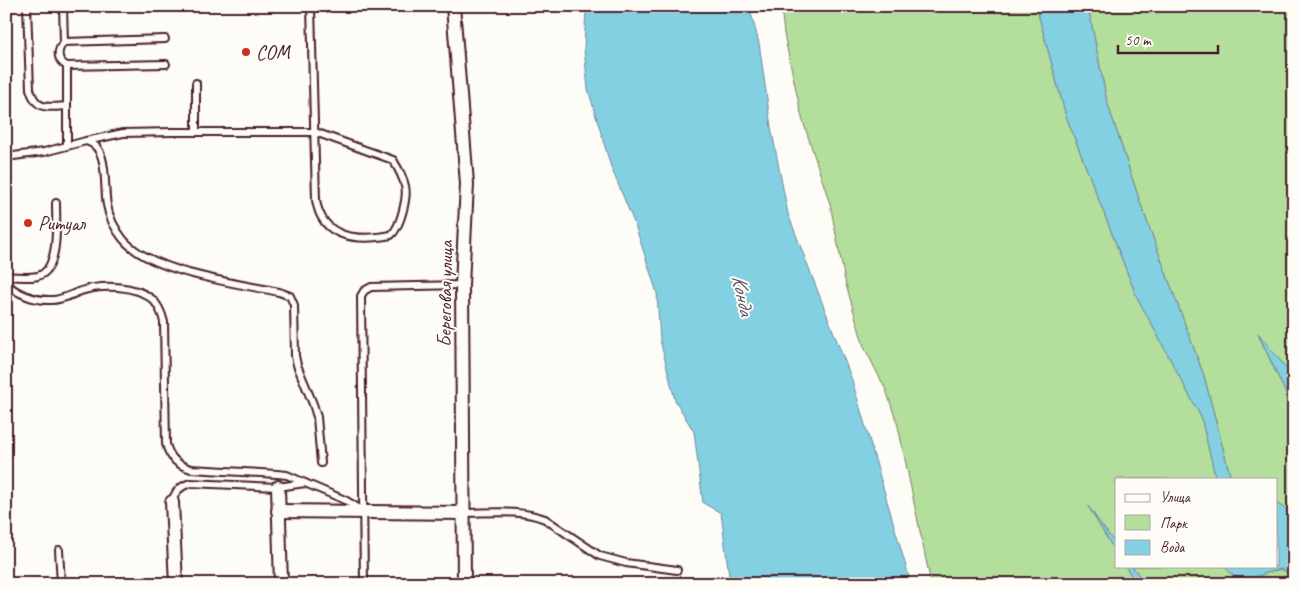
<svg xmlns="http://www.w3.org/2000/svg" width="1300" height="590" font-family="Caveat,sans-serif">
  <rect width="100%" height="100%" fill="#fdfcf7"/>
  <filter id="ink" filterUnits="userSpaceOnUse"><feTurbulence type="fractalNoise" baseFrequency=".02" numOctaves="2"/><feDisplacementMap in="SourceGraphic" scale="10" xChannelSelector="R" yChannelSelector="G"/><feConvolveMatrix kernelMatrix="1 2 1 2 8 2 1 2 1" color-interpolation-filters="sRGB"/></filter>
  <g filter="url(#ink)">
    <g fill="#b3de9b" stroke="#7e7e63">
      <path d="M781,6H1036L1066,116L1136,295L1201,417L1216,479H1116V545L1092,513L1116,553V566H1125L1137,584H933L930,579L898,426L886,390L864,347L845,281L830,204L802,118L784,34Z"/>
      <path d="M1088,6H1294V378L1259,336L1294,411V515L1276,503V479H1231L1204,376L1141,205L1107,102Z"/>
      <path d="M1132,566H1224L1241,584H1145Z"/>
      <path d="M1280,569L1294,575V584H1249L1254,577Z"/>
    </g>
    <g fill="#84d0e3" stroke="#6d8999">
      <path d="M591,6H749L759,43L771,127L788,214L852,380L911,584H730L721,513L703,503L694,432L675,400L660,340L657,293L635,225L611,167L588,89L584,49L586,7Z"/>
      <path d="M1036,6H1088L1107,102L1141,205L1204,376L1231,479H1216L1201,417L1136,295L1066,116Z"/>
      <path d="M1258,333L1294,378V411Z"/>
      <path d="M1276,503L1294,515V575L1280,569L1254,577L1249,584H1241L1224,566H1276Z"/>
      <path d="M1088,506L1116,545V553Z"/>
      <path d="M1125,566H1132L1145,584H1137Z"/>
    </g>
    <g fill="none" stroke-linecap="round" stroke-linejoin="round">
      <g stroke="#4a1f2b" stroke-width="10">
        <g id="lane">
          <path d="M27,6L30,89C36,111 48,107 67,106"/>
          <path d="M63,6L64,42"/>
          <path d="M67,66C57,61 56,51 64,42L165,39"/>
          <path d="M196,83V132"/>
          <path d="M86,141L123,133L172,132H315L393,160C398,168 403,177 405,186C408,197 400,228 391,235C359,241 322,240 316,200L311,6"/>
          <path d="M67,146V66L166,64"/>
          <path d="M6,157L44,152L86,141C110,146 103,186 107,205C109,217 115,229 123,239C151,273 237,283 279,292L290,296L294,305L295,356L297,365L313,404L317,417L321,463"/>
          <path d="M6,276C16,277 29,278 38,276C60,270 56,221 56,203"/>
          <path d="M6,284C20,295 34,301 52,300C62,300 72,294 81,291C102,284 135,285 152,299C159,305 162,314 164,322L166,444C170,459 178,465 191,469L277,474L287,475L305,483"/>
          <path d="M172,502C175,491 180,487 190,483L278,487L305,483L345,500L360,509"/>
          <path d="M463,513C490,513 519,509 545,519L600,556L626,563L677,570"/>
          <path d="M59,550L61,584"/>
          <path d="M364,584L361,296L364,291L371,287L462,285"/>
        </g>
      </g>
      <g stroke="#4a1f2b" stroke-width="16">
        <g id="street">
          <path d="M453,6L467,184L462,285L464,584"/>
          <path d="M278,487L281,584"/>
          <path d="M172,502L176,584"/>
          <path d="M278,511L463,513"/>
        </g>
      </g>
      <use href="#lane" stroke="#fdfcf7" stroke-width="6"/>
      <use href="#street" stroke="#fdfcf7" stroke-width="12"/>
    </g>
  </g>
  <g fill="#c8321e" stroke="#fdfcf7" stroke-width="2">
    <circle cx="246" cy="52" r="5"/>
    <circle cx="28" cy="223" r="5"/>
  </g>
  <g text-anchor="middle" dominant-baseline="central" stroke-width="4" stroke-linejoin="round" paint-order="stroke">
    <g font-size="20" fill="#4a1f2b" stroke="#fdfcf7" text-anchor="start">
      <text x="256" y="52">СОМ</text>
      <text x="38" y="223">Ритуал</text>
    </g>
    <g font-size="20" fill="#4a1f2b" stroke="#fdfcf7">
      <text transform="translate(445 294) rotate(-89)">Береговая улица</text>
    </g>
    <g font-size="21" font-style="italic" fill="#5b5462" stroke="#fdfcf7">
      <text transform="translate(743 295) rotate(78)">Конда</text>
    </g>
  </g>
  <rect width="1300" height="590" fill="none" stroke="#fdfcf7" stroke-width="25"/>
  <rect x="12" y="12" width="1275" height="565" fill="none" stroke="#4a1f2b" stroke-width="2" filter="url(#ink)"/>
  <rect x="1115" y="478" width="162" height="90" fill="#fdfcf7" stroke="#b5a4a5"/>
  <rect x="1125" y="494" width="25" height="8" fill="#fdfcf7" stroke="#b5a4a5"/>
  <text x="1160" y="502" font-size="15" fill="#4a1f2b">Улица</text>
  <rect x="1125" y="515" width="25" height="15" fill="#b3de9b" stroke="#b5a4a5"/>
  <text x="1160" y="528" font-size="15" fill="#4a1f2b">Парк</text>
  <rect x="1125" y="540" width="25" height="15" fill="#84d0e3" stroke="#b5a4a5"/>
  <text x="1160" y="552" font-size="15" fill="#4a1f2b">Вода</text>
  <path d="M1118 45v8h100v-8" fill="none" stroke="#4a1f2b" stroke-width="2.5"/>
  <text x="1125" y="45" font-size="15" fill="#4a1f2b" stroke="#fdfcf7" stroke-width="4" paint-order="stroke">50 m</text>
</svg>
